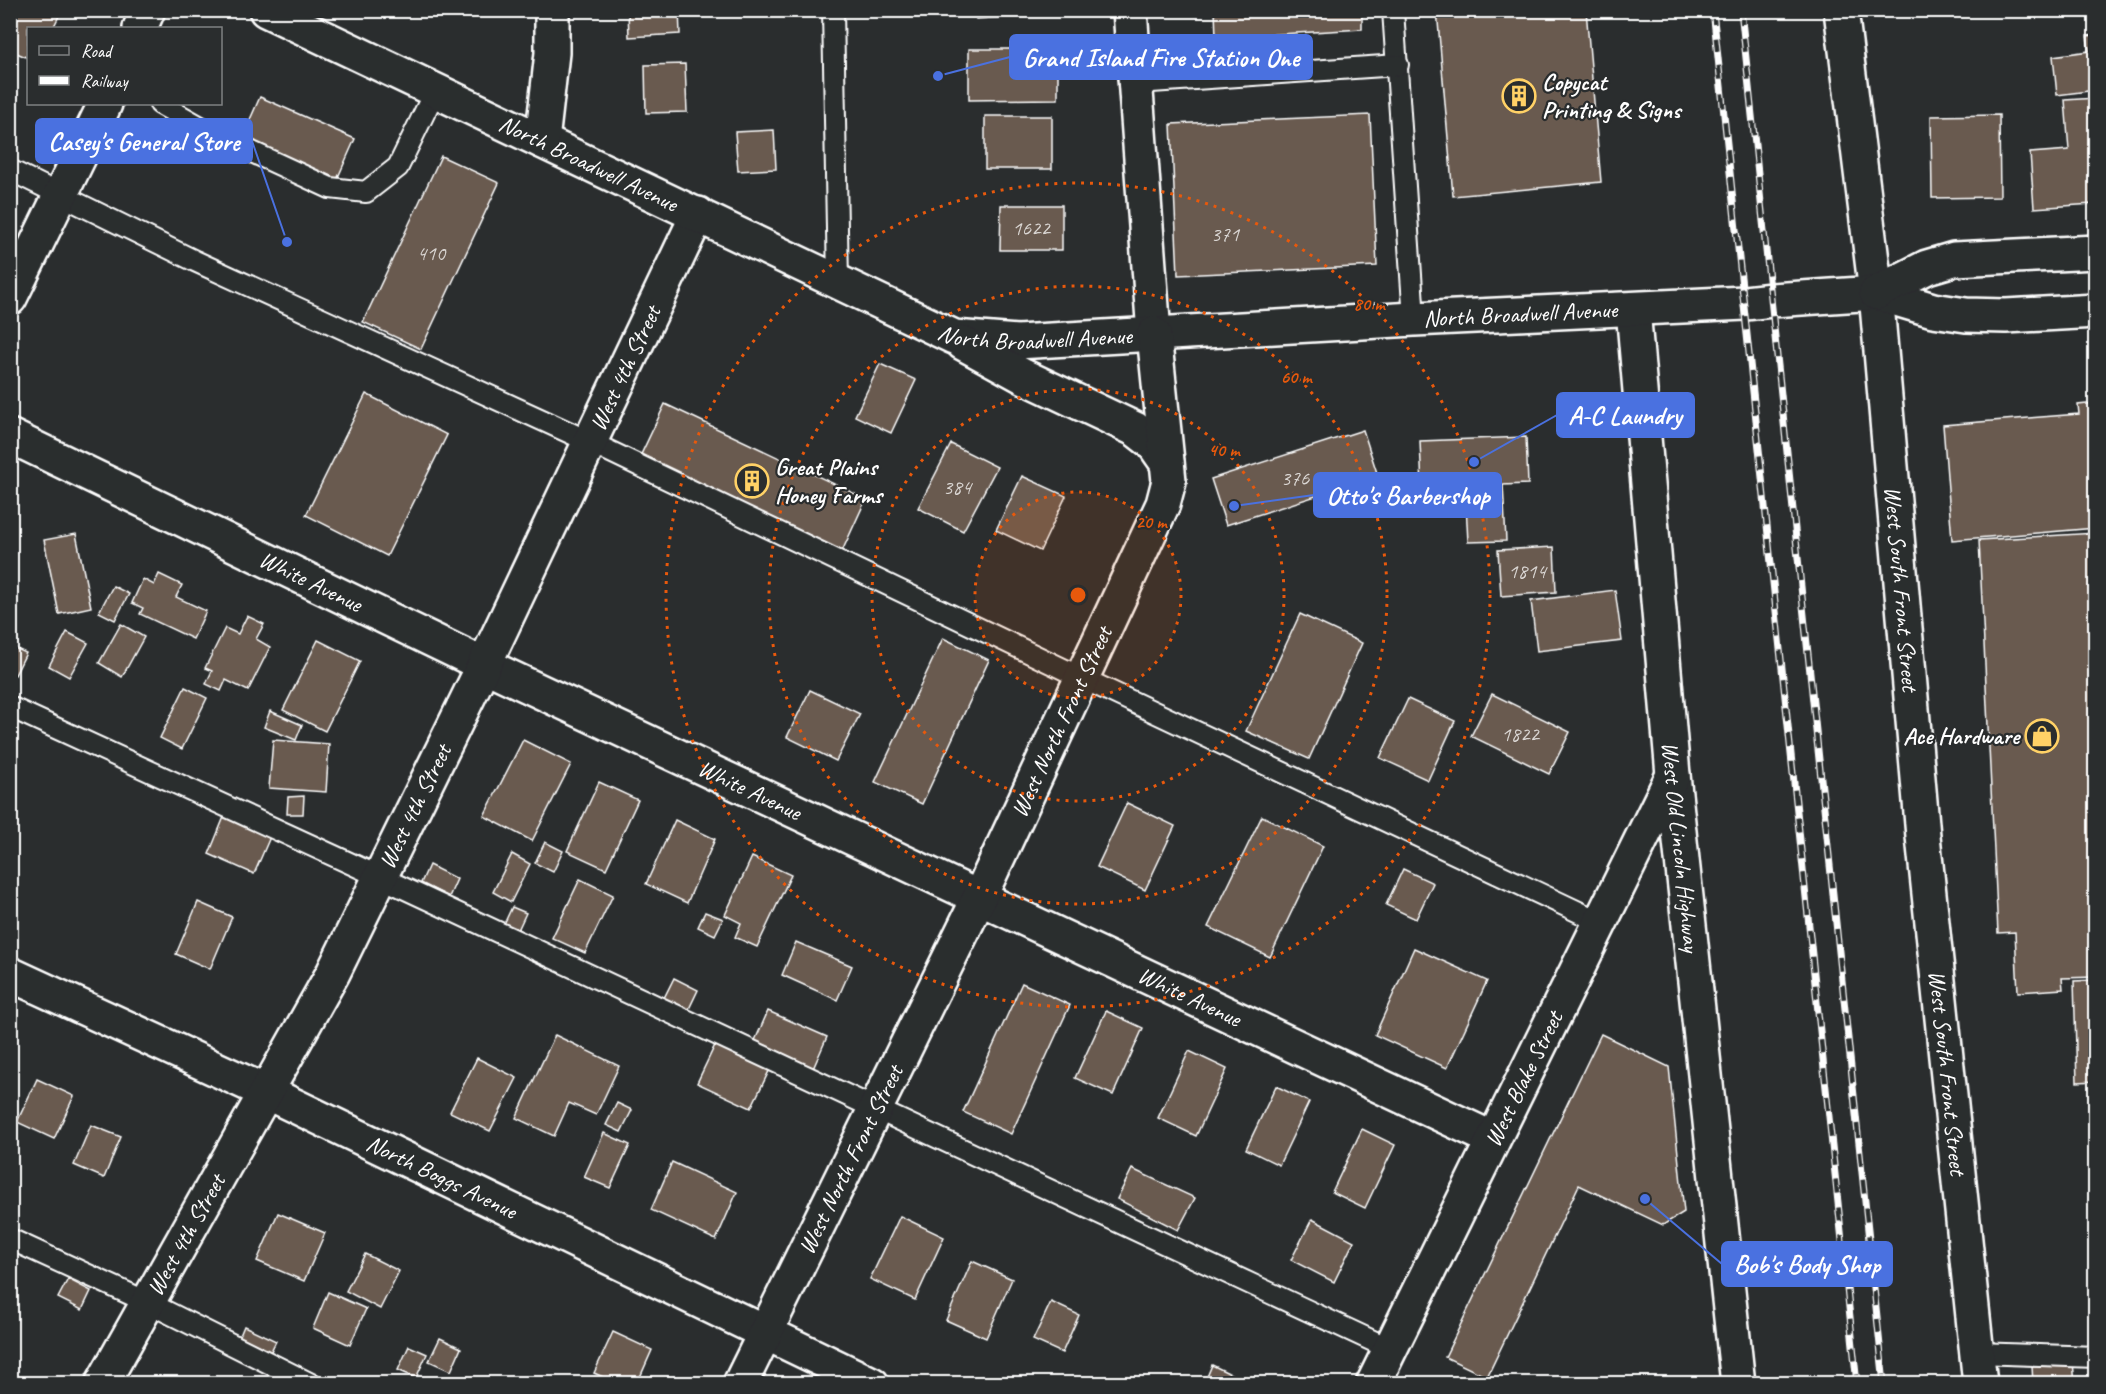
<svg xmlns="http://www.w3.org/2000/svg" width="2106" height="1394" font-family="Caveat,sans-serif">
  <rect width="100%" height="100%" fill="#2a2d2e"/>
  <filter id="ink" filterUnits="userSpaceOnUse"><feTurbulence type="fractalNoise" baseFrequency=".0167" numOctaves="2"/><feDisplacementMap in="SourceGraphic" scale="12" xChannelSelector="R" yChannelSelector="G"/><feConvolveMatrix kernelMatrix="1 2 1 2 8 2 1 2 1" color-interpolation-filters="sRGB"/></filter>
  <g filter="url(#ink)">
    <g fill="#695a50" stroke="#fff" stroke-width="1.5">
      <path d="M10,10H62L53,28H28V58L10,50Z"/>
      <path d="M628,10H679L680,34L629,37Z"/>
      <path d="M975,10H1048L1049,15L976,19Z"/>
      <path d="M1215,10H1362V29L1216,38Z"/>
      <path d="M1437,10H1586L1601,182L1453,196Z"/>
      <path d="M2096,35V90L2057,95L2053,56L2089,51L2087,36Z"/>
      <path d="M969,49H1058V99L969,100Z"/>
      <path d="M685,64L687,112L646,113L645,65Z"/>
      <path d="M260,97L355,139L335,184L241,140Z"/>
      <path d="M2096,98V149H2089L2093,204L2034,208L2030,153L2069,150L2065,100Z"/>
      <path d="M1370,115L1377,266L1178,275L1171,124Z"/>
      <path d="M1999,115L2000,197L1932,198L1931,116Z"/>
      <rect x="985" y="116" width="67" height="53"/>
      <path d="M774,130L776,169L738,171L735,132Z"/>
      <path d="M441,156L499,183L421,349L363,322Z"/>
      <path d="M1001,205H1062V250H1000Z"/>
      <path d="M880,364L916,380L891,433L855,416Z"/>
      <path d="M366,394L447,435L387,556L306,515Z"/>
      <path d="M2096,403V528L1952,540L1943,425L2079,414L2078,405Z"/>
      <path d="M665,404L866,499L839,558L637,463Z"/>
      <path d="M1363,430L1378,476L1226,525L1211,479Z"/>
      <path d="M1526,437L1528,484L1422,488L1420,441Z"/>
      <path d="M951,444L997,467L963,531L918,508Z"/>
      <path d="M1022,476L1066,496L1040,551L996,530Z"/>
      <path d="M1503,484L1506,541L1468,542L1465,486Z"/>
      <path d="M2096,533V977L2062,978L2063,989L2018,992L2015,932L1998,933L1979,540Z"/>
      <path d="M76,534L91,607L59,614L44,540Z"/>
      <path d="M1554,547L1556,592L1501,596L1498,550Z"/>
      <path d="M159,574L182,585L176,597L206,611L193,639L140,614L143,608L132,603L143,579L154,585Z"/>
      <path d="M113,586L129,594L115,620L99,612Z"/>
      <path d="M1615,590L1622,641L1537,651L1531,601Z"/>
      <path d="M1300,614L1362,643L1309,759L1246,731Z"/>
      <path d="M247,616L264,624L256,639L270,647L248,691L226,680L221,691L206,684L212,671L205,668L225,628L238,634Z"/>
      <path d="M121,624L144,637L122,677L99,663Z"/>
      <path d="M67,632L88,643L69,677L49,666Z"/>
      <path d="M943,638L989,660L922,804L875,782Z"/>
      <path d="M318,640L360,661L325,731L283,710Z"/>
      <path d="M10,646L26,653L15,675L10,672Z"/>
      <path d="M185,687L207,698L182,749L160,738Z"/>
      <path d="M810,690L860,714L836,761L787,737Z"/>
      <path d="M1492,694L1570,732L1549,774L1471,736Z"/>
      <path d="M1408,699L1455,721L1428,780L1380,758Z"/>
      <path d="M270,711L302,725L296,740L264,727Z"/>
      <path d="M273,740L329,744L326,792L269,788Z"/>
      <path d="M523,740L571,764L532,841L484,816Z"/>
      <path d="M599,782L638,800L606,869L567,851Z"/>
      <path d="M304,796L303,814H287L288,797Z"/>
      <path d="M1127,803L1175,826L1145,890L1097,867Z"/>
      <path d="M1262,816L1323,846L1270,957L1208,927Z"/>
      <path d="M224,817L270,837L254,874L209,854Z"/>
      <path d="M675,820L715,839L687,903L646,884Z"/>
      <path d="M545,842L563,851L553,872L535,863Z"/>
      <path d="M512,854L530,864L511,902L493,892Z"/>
      <path d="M752,857L791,875L757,947L735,937L741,923L725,915Z"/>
      <path d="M429,865L457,879L449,897L421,883Z"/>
      <path d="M1403,869L1433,883L1416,919L1386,905Z"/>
      <path d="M580,879L613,895L585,953L552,938Z"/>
      <path d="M198,902L232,917L210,969L176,954Z"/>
      <path d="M512,907L526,913L518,930L504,924Z"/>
      <path d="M705,912L723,919L715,935L698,927Z"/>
      <path d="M796,942L852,966L837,1000L782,975Z"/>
      <path d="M1414,948L1487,981L1447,1068L1375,1035Z"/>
      <path d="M674,978L698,990L687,1013L663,1000Z"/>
      <path d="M2096,980V1081L2077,1082L2074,981Z"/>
      <path d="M1022,983L1070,1005L1011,1134L963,1112Z"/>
      <path d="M768,1011L827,1037L812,1071L753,1045Z"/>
      <path d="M1106,1011L1143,1028L1113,1095L1075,1078Z"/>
      <path d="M1601,1034L1669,1067L1684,1212L1663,1225L1579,1185L1487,1377L1445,1357Z"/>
      <path d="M555,1035L619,1066L596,1115L569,1103L554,1136L516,1118Z"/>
      <path d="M716,1043L770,1069L751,1108L697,1083Z"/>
      <path d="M1189,1051L1227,1069L1196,1136L1158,1118Z"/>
      <path d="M477,1058L517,1078L490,1131L450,1112Z"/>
      <path d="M37,1079L74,1096L54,1139L17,1122Z"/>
      <path d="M1276,1086L1309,1102L1279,1165L1246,1149Z"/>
      <path d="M617,1103L632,1110L621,1132L606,1125Z"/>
      <path d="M91,1125L121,1137L104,1178L74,1165Z"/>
      <path d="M1362,1129L1395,1145L1365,1208L1332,1192Z"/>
      <path d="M604,1133L630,1145L610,1188L584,1177Z"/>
      <path d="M672,1162L737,1192L716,1240L651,1210Z"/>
      <path d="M1132,1169L1195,1198L1178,1230L1117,1199Z"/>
      <path d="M278,1213L325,1233L304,1281L257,1261Z"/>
      <path d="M900,1216L944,1237L915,1300L870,1279Z"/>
      <path d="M1312,1219L1354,1241L1334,1282L1291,1260Z"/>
      <path d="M365,1254L399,1271L380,1309L346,1291Z"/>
      <path d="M972,1261L1012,1279L986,1338L946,1320Z"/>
      <path d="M68,1279L91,1291L82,1310L58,1298Z"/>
      <path d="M328,1292L366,1309L350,1345L313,1328Z"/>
      <path d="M1051,1302L1079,1315L1062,1353L1033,1340Z"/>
      <path d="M244,1326L276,1341L267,1359L236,1345Z"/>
      <path d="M613,1332L652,1350L637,1384H600L603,1377L594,1373Z"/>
      <path d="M440,1338L461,1348L451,1371L429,1361Z"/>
      <path d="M409,1346L427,1354L416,1378L398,1370Z"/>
      <path d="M2073,1362L2075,1384H2033L2032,1366Z"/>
      <path d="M1212,1365L1251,1384H1204Z"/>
    </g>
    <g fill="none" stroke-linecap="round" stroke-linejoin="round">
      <g stroke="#fff" stroke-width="24">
        <g id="lane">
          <path d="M833,10L838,283"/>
          <path d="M1393,10L1414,319"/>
          <path d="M1137,83L1398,65"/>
          <path d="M160,104L213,134L330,188L366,192L398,167L435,91"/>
          <path d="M10,170L195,261L590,442L1082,678L1600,922"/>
          <path d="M10,707L380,877L1390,1349"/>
          <path d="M10,1239L147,1302L311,1384"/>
          <path d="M1977,1353L2096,1357"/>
        </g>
      </g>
      <g stroke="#fff" stroke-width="38">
        <g id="street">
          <path d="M1130,10L1154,334"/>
          <path id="s1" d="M1841,10L1876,293L1923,836L1980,1384"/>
          <path d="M140,28L148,10"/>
          <path d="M10,298L105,104"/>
          <path id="s2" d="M1633,309L1673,775L1738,1384"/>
          <path id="s3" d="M10,436L484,665L1493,1139"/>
          <path id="s4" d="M10,974L266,1092L872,1384"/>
          <path id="s5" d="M102,1384L333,973L484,665L698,214"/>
          <path id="s6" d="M1373,1384L1673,775"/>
        </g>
      </g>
      <g stroke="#fff" stroke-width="38">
        <g id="secondary">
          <path id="s7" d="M266,10L954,337L1017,342L1414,319L1745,303L1772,300L1876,293L1933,310L1966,315L2006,316L2096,311"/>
          <path d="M542,141L552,53V10"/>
          <path d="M1876,293L1927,267L1954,259L2096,252"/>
          <path d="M963,343L1023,376L1135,429L1153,443L1167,463"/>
          <path id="s8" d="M740,1384L979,898L1163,504L1169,481L1154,334"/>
        </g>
      </g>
      <use href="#lane" stroke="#2a2d2e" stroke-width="20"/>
      <use href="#street" stroke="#2a2d2e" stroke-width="33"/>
      <use href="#secondary" stroke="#2a2d2e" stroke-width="33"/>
      <g stroke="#fff" stroke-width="7">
        <g id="rail">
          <path d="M1713,10L1857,1384"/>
          <path d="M1741,10L1884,1384"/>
        </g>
      </g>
      <use href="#rail" stroke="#2a2d2e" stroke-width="4.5" stroke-dasharray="14" stroke-linecap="butt"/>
    </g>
  </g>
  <circle cx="1078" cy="595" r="103" fill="#e8590c" fill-opacity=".12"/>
  <g fill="none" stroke="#e8590c" stroke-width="3" stroke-dasharray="3 6">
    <circle cx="1078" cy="595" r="103"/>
    <circle cx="1078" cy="595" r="206"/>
    <circle cx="1078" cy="595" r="309"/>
    <circle cx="1078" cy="595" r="412"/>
  </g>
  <defs>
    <g id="building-ring" transform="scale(1.725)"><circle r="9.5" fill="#2a2d2e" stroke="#ffd166" stroke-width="1.5"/><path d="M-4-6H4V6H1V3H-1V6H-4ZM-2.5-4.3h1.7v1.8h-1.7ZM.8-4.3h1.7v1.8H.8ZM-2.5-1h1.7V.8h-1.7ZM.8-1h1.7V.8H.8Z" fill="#ffd166"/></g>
    <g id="shop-ring" transform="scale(1.725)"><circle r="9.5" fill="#2a2d2e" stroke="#ffd166" stroke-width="1.5"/><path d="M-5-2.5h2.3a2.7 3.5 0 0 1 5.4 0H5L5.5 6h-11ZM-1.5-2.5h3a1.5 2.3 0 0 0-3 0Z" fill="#ffd166"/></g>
  </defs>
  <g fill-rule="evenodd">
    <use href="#building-ring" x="1519" y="96"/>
    <use href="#building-ring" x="752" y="481"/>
    <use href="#shop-ring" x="2042" y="736"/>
  </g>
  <g text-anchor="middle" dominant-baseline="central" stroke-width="4.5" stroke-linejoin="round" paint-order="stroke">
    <g font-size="21" fill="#dad6d3">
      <text x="1031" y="228">1622</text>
      <text x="1225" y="234">371</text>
      <text x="431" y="253">410</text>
      <text x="1295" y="478">376</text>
      <text x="957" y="487">384</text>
      <text x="1527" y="571">1814</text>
      <text x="1520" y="734">1822</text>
    </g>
    <g font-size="24" font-weight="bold" fill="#fff" stroke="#2a2d2e" text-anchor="start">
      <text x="1542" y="82">Copycat<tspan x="1542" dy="28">Printing &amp; Signs</tspan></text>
      <text x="775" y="467">Great Plains<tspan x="775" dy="28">Honey Farms</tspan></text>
      <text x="2019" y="736" text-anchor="end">Ace Hardware</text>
    </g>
    <g font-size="24" fill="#fff" stroke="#2a2d2e">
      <text stroke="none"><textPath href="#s7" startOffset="357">North Broadwell Avenue</textPath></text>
      <text stroke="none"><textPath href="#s7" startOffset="1329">North Broadwell Avenue</textPath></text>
      <text stroke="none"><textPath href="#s7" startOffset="843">North Broadwell Avenue</textPath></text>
      <text stroke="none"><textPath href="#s5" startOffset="1143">West 4th Street</textPath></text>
      <text stroke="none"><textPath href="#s3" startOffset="334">White Avenue</textPath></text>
      <text stroke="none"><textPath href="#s1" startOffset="582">West South Front Street</textPath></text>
      <text stroke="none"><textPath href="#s8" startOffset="736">West North Front Street</textPath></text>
      <text stroke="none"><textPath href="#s3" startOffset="820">White Avenue</textPath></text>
      <text stroke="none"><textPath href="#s5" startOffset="657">West 4th Street</textPath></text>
      <text stroke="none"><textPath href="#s2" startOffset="540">West Old Lincoln Highway</textPath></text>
      <text stroke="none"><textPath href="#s3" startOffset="1306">White Avenue</textPath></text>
      <text stroke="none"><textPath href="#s1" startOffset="1068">West South Front Street</textPath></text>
      <text stroke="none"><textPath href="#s6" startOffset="340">West Blake Street</textPath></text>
      <text stroke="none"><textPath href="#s8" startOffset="250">West North Front Street</textPath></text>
      <text stroke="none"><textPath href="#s4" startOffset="477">North Boggs Avenue</textPath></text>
      <text stroke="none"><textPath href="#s5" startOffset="171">West 4th Street</textPath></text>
    </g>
  </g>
  <circle cx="1078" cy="595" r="9" fill="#e8590c" stroke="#2a2d2e" stroke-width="3"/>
  <g font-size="18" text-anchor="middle" font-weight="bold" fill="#e8590c" stroke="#2a2d2e" stroke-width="4.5" stroke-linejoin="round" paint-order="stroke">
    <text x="1369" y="310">80 m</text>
    <text x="1296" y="383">60 m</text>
    <text x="1224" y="456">40 m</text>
    <text x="1151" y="528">20 m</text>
  </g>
  <path fill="none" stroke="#4a71e0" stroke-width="2" d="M938 76L1010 57M287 242L252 141M1474 462L1557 415M1234 506L1314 495M1645 1199L1722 1264"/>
  <g fill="#4a71e0" stroke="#2a2d2e" stroke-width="2">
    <circle cx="938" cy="76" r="6"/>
    <circle cx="287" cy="242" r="6"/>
    <circle cx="1474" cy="462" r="6"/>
    <circle cx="1234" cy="506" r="6"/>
    <circle cx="1645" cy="1199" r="6"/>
  </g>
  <g fill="#4a71e0" stroke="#4a71e0" stroke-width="2">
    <rect x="1010" y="35" width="302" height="44" rx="6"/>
    <rect x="36" y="119" width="216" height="44" rx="6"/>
    <rect x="1557" y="393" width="137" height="44" rx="6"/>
    <rect x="1314" y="473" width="187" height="44" rx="6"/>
    <rect x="1722" y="1242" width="170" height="44" rx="6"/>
  </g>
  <g font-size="26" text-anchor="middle" font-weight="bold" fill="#fff">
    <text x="1161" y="66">Grand Island Fire Station One</text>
    <text x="144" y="150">Casey's General Store</text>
    <text x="1625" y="424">A-C Laundry</text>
    <text x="1408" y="504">Otto's Barbershop</text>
    <text x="1807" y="1273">Bob's Body Shop</text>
  </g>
  <rect width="2106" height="1394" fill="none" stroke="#2a2d2e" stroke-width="36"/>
  <rect x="18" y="18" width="2070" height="1358" fill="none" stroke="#fff" stroke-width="2" filter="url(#ink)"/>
  <rect x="27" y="27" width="195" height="78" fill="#2a2d2e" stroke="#7f8182" stroke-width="1.5"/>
  <rect x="39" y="46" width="30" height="9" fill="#2a2d2e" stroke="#7f8182" stroke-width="1.5"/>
  <text x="81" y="57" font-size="18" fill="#ffffff">Road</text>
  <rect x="39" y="76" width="30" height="9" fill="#ffffff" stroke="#7f8182" stroke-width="1.5"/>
  <text x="81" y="87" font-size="18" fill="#ffffff">Railway</text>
</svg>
